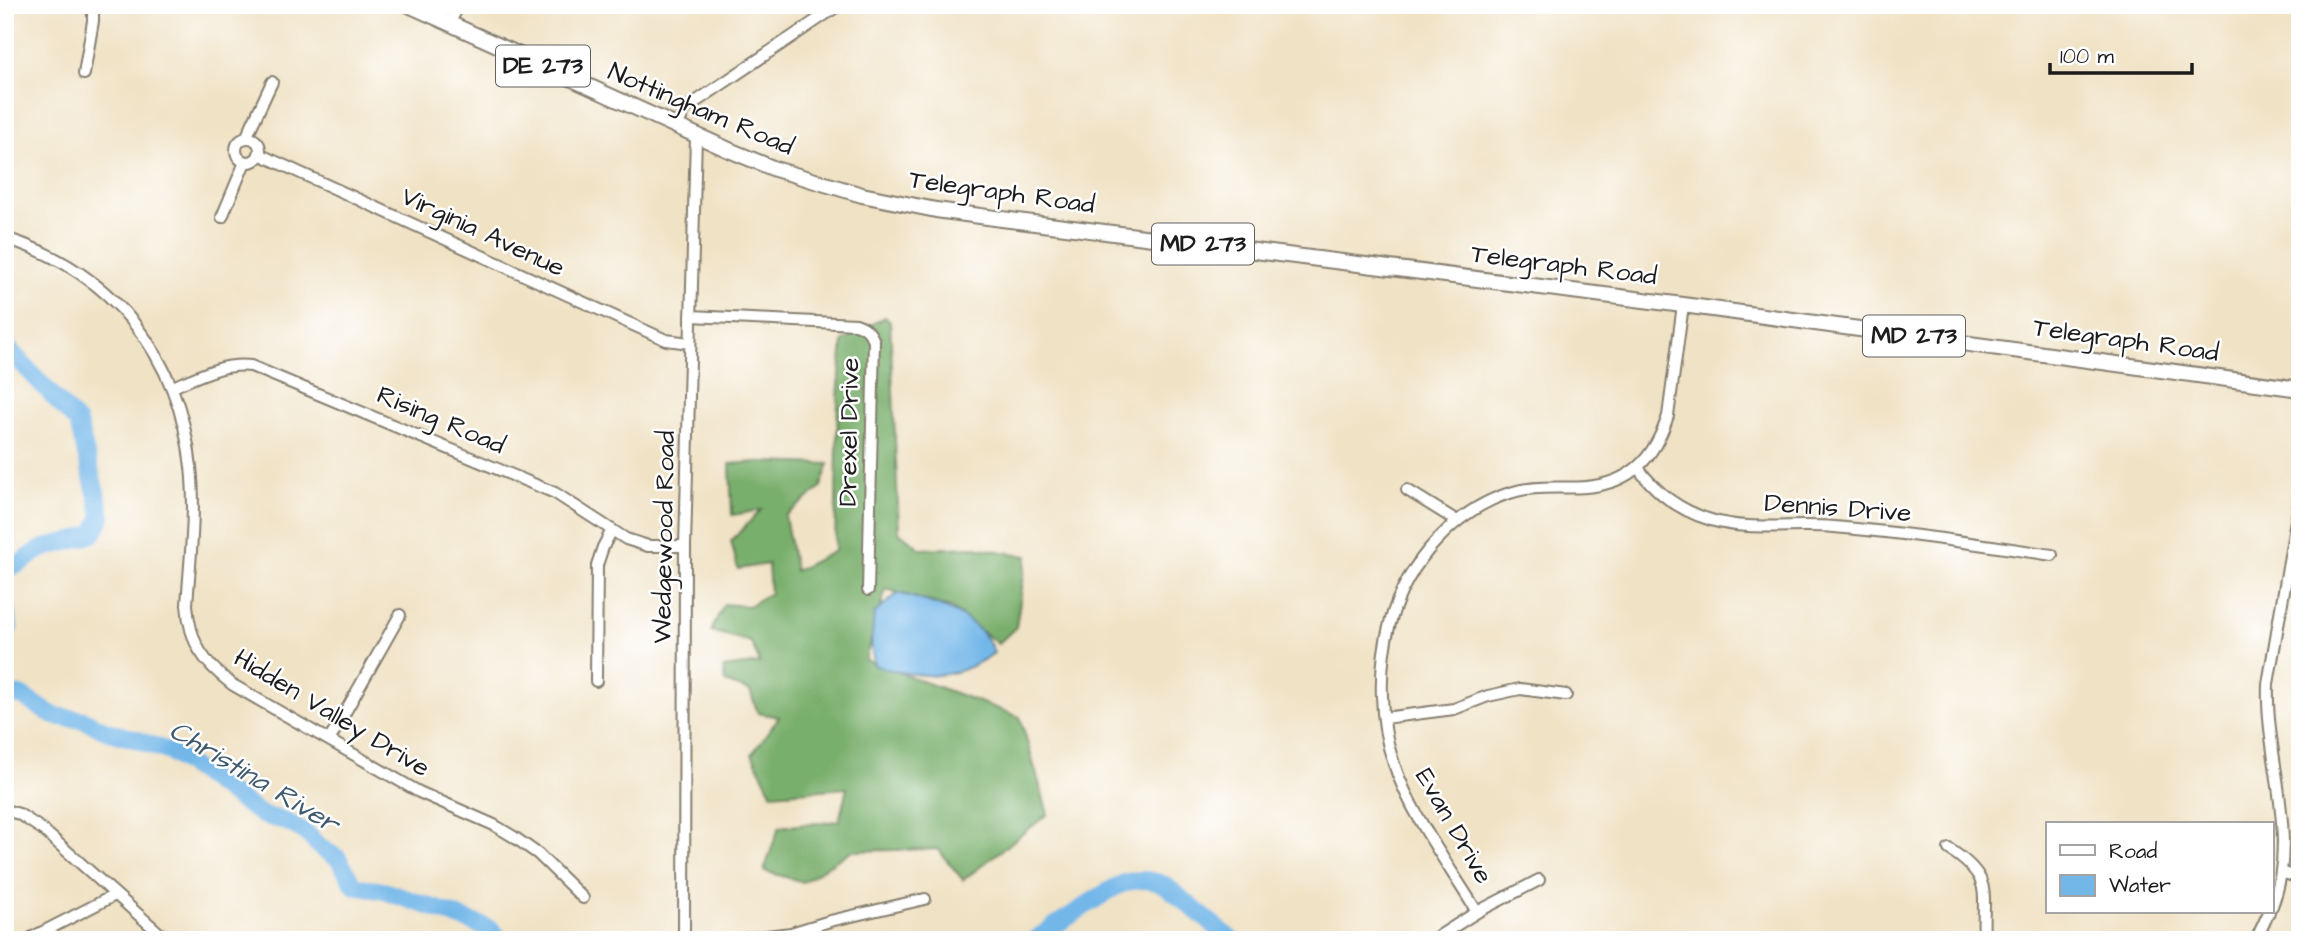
<svg xmlns="http://www.w3.org/2000/svg" width="2305" height="945" font-family="'Architects Daughter',sans-serif">
  <rect width="100%" height="100%" fill="#fff"/>
  <filter id="ink" filterUnits="userSpaceOnUse"><feTurbulence type="fractalNoise" baseFrequency=".0143" numOctaves="2"/><feDisplacementMap in="SourceGraphic" scale="14" xChannelSelector="R" yChannelSelector="G"/><feConvolveMatrix kernelMatrix="1 2 1 2 8 2 1 2 1" color-interpolation-filters="sRGB"/></filter>
  <filter id="wash" filterUnits="userSpaceOnUse"><feTurbulence type="fractalNoise" baseFrequency=".00686" numOctaves="4" result="noise"/><feDisplacementMap in="SourceGraphic" scale="28" xChannelSelector="R" yChannelSelector="G"/><feGaussianBlur stdDeviation="1.57" result="paint"/><feColorMatrix in="noise" values="0 0 0 0 0 0 0 0 0 0 0 0 0 0 0 0 0 1.4 0 .05"/><feComposite in="paint" operator="in"/></filter>
  <g filter="url(#wash)">
    <rect width="100%" height="100%" fill="#f0e2c5"/>
    <path fill="#79af6c" stroke="#4a6644" stroke-width="2" d="M885,317L890,321L899,532L921,549L975,547L1027,556L1016,627L998,644L951,608L886,589L865,660L1020,717L1048,814L963,880L938,849L851,851L803,882L764,871L779,827L839,821L847,788L772,794L752,754L779,717L758,713L750,691L725,682L723,668L760,663L751,642L711,631L724,604L748,606L770,593L768,564L738,569L731,541L761,510L732,515L730,464L758,462L829,464L820,489L785,516L795,571L835,551L838,397L843,341Z"/>
    <path fill="#73b7e9" stroke="#486a82" stroke-width="2" d="M898,593C936,604 978,613 994,653C951,683 923,678 875,666L871,647L874,614Z"/>
    <g fill="none" stroke-linecap="round" stroke-linejoin="round">
      <g stroke="#73b7e9" stroke-width="18">
        <path d="M5,345L78,423L102,516L94,533C77,541 63,542 45,548C28,553 26,566 5,567"/>
        <path d="M5,603L9,628L5,633"/>
        <path d="M5,697L20,695L54,716L84,720L106,731L138,740L170,752L262,815L285,821L304,831L321,848L338,858L355,886L384,891L434,908L491,929L501,940"/>
        <path d="M1035,940C1051,927 1068,918 1085,906C1112,889 1131,871 1165,885L1232,940"/>
      </g>
    </g>
  </g>
  <g filter="url(#ink)">
    <g fill="none" stroke-linecap="round" stroke-linejoin="round">
      <g stroke="#867f70" stroke-width="14">
        <g id="minor">
          <path d="M449,24L459,5"/>
          <path d="M84,74L93,21V5"/>
          <path d="M677,127L685,109L839,5"/>
          <circle cx="248" cy="150" r="12"/>
          <path d="M246,138L272,82"/>
          <path d="M259,154L666,340L690,343"/>
          <path d="M222,217L245,162"/>
          <path d="M5,238C113,271 179,356 191,467C196,512 190,560 187,605C190,644 203,662 233,685L419,792L494,825L514,837L538,854L583,898"/>
          <path d="M691,316L856,324C866,327 870,332 874,341L868,590"/>
          <path d="M173,387C199,376 222,363 251,366L555,493L626,539L648,546H685"/>
          <path d="M1638,468C1657,494 1680,511 1711,520C1750,532 1794,523 1834,527C1907,533 1979,544 2052,555"/>
          <path d="M1407,490L1457,521"/>
          <path d="M596,681L597,565L603,547L612,530"/>
          <path d="M1384,718L1454,709L1488,696L1520,689L1566,695"/>
          <path d="M330,739L400,615"/>
          <path d="M5,810L19,814L42,829L167,940"/>
          <path d="M1949,849C1996,880 1981,892 1984,940"/>
          <path d="M2281,872L2300,878"/>
          <path d="M2272,906C2300,837 2265,756 2268,684L2300,497"/>
          <path d="M1477,912C1450,867 1411,815 1394,764C1379,722 1378,666 1390,623C1406,563 1457,506 1517,491C1540,485 1563,489 1586,487C1632,483 1654,458 1668,416L1683,305"/>
          <path d="M27,940L115,895"/>
          <path d="M684,940L685,546L696,136"/>
          <path d="M735,940L791,933L830,921L925,899"/>
          <path d="M1433,940L1477,912L1539,880"/>
          <path d="M2256,940L2269,912"/>
        </g>
      </g>
      <g stroke="#867f70" stroke-width="18">
        <path id="major" d="M409,5L729,150L775,169L862,195L936,210L1002,219L1683,305L2300,389"/>
      </g>
      <use href="#minor" stroke="#fff" stroke-width="10"/>
      <use href="#major" stroke="#fff" stroke-width="14"/>
    </g>
  </g>
  <g text-anchor="middle" dominant-baseline="central" stroke-width="5" stroke-linejoin="round" paint-order="stroke">
    <g fill="#fff" stroke="#606060" stroke-width="2">
      <rect x="496" y="45.5" width="94" height="41" rx="5"/>
      <rect x="1152" y="223.5" width="102" height="41" rx="5"/>
      <rect x="1863" y="315.5" width="102" height="41" rx="5"/>
    </g>
    <g font-size="24" font-weight="bold" fill="#1c1c1c">
      <text x="543" y="66">DE 273</text>
      <text x="1203" y="244">MD 273</text>
      <text x="1914" y="336">MD 273</text>
    </g>
    <g font-size="26" fill="#1c1c1c" stroke="#fff">
      <text transform="translate(701 109) rotate(23)">Nottingham Road</text>
      <text transform="translate(1002 192) rotate(8)">Telegraph Road</text>
      <text transform="translate(483 232) rotate(25)">Virginia Avenue</text>
      <text transform="translate(1564 265) rotate(7)">Telegraph Road</text>
      <text transform="translate(2126 340) rotate(8)">Telegraph Road</text>
      <text transform="translate(441 420) rotate(23)">Rising Road</text>
      <text transform="translate(849 432) rotate(-89)">Drexel Drive</text>
      <text transform="translate(1838 508) rotate(4)">Dennis Drive</text>
      <text transform="translate(664 537) rotate(-89)">Wedgewood Road</text>
      <text transform="translate(332 713) rotate(31)">Hidden Valley Drive</text>
      <text transform="translate(1454 826) rotate(60)">Evan Drive</text>
    </g>
    <g font-size="28" font-style="italic" fill="#3f5a6e" stroke="#fff">
      <text transform="translate(254 777) rotate(31)">Christina River</text>
    </g>
  </g>
  <rect width="2305" height="945" fill="none" stroke="#fff" stroke-width="28"/>
  <rect x="2046" y="822" width="228" height="91" fill="#ffffff" stroke="#a4a4a4" stroke-width="2"/>
  <rect x="2060" y="845" width="35" height="10" fill="#ffffff" stroke="#a4a4a4" stroke-width="2"/>
  <text x="2109" y="858" font-size="21" fill="#1c1c1c">Road</text>
  <rect x="2060" y="875" width="35" height="21" fill="#73b7e9" stroke="#a4a4a4" stroke-width="2"/>
  <text x="2109" y="892" font-size="21" fill="#1c1c1c">Water</text>
  <path d="M2050 63v10h142v-10" fill="none" stroke="#1c1c1c" stroke-width="3.5"/>
  <text x="2060" y="63" font-size="21" fill="#1c1c1c" stroke="#ffffff" stroke-width="5" paint-order="stroke">100 m</text>
</svg>
